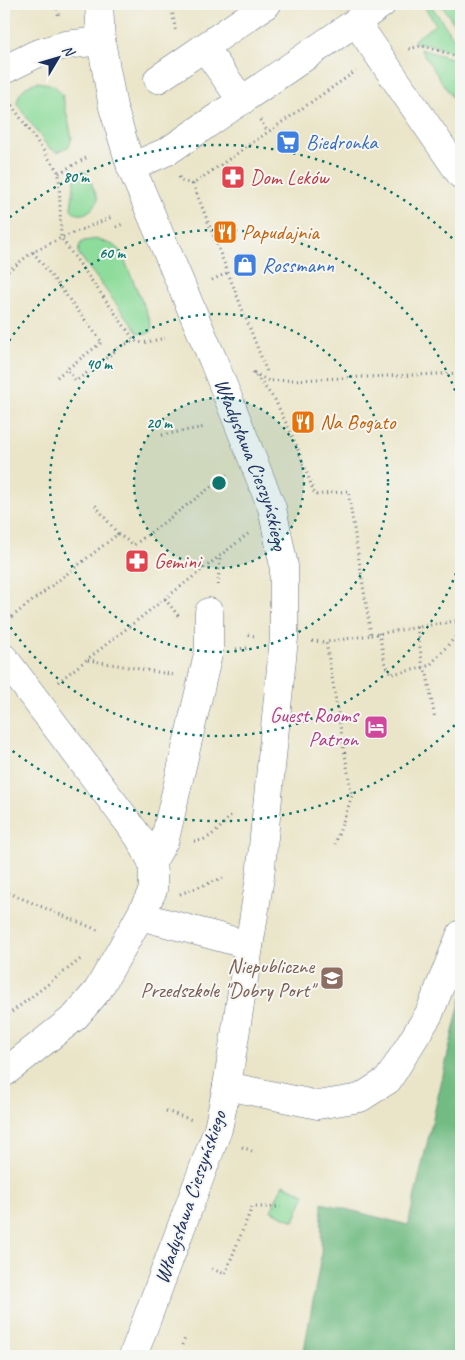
<svg xmlns="http://www.w3.org/2000/svg" width="465" height="1360" font-family="Caveat,sans-serif">
  <rect width="100%" height="100%" fill="#f6f6f2"/>
  <filter id="ink" filterUnits="userSpaceOnUse"><feTurbulence type="fractalNoise" baseFrequency=".02" numOctaves="2"/><feDisplacementMap in="SourceGraphic" scale="10" xChannelSelector="R" yChannelSelector="G"/><feConvolveMatrix kernelMatrix="1 2 1 2 8 2 1 2 1" color-interpolation-filters="sRGB"/></filter>
  <filter id="wash" filterUnits="userSpaceOnUse"><feTurbulence type="fractalNoise" baseFrequency=".0096" numOctaves="4" result="noise"/><feDisplacementMap in="SourceGraphic" scale="20" xChannelSelector="R" yChannelSelector="G"/><feGaussianBlur stdDeviation="1.12" result="paint"/><feColorMatrix in="noise" values="0 0 0 0 0 0 0 0 0 0 0 0 0 0 0 0 0 1.4 0 .05"/><feComposite in="paint" operator="in"/></filter>
  <g filter="url(#wash)">
    <rect width="100%" height="100%" fill="#eae5c8"/>
    <g fill="#8edc9b" stroke="#54867c">
      <path d="M422,4H430L461,49V55L428,44L416,43L414,40L436,24Z"/>
      <path d="M441,4H454L461,15V34Z"/>
      <path d="M420,49L461,61V122L456,114L458,106Z"/>
      <path d="M38,82L54,85L62,94L72,137L69,146L58,152L48,147L17,104C18,92 25,85 38,82Z"/>
      <path d="M81,171L87,173L98,199C94,210 81,221 71,209L75,177L78,173Z"/>
      <path d="M97,239L113,245L121,252L152,325L151,332L146,334L138,333L78,253L80,244L84,241Z"/>
      <path d="M283,1184L305,1194L294,1221L271,1211Z"/>
    </g>
    <path fill="#72bc83" stroke="#467670" d="M461,998V1356H303L321,1257L322,1203L408,1225Z"/>
  </g>
  <g filter="url(#ink)">
    <g fill="none" stroke-linecap="round" stroke-linejoin="round">
      <g stroke="#636f83" stroke-width="29">
        <g id="minor">
          <path id="s1" d="M99,4L101,41L113,107L131,167L213,360L272,508L284,566V638L260,877L227,1086L218,1129L133,1356"/>
          <path d="M356,22L461,175"/>
          <path d="M204,47L242,101"/>
          <path d="M4,70L36,54L65,45L101,41"/>
          <path d="M158,79L267,4"/>
          <path d="M131,167L168,151L382,4"/>
          <path d="M4,658L128,822L140,839L152,862L153,874V890L140,916L98,990L75,1017L4,1073"/>
          <path d="M152,862L165,839L209,650V612"/>
          <path d="M140,916L249,945"/>
          <path d="M227,1086L318,1105L360,1098L388,1080L429,1014L461,934"/>
        </g>
      </g>
      <g stroke="#636f83" stroke-width="3" stroke-dasharray="1 4" stroke-linecap="butt">
        <path d="M56,4L59,18"/>
        <path d="M171,4L176,33"/>
        <path d="M409,49L420,46L428,47L461,58"/>
        <path d="M6,97L59,173L61,238L135,341L143,343L165,338"/>
        <path d="M260,120L268,132"/>
        <path d="M59,173L86,158"/>
        <path d="M179,177L181,181L193,184L356,71"/>
        <path d="M193,184L267,372"/>
        <path d="M116,227L125,223"/>
        <path d="M33,252L102,342L67,369L76,381L123,345L135,341"/>
        <path d="M4,274L33,252L61,238L112,217"/>
        <path d="M212,280L227,273"/>
        <path d="M253,372L275,400L296,444L315,495L348,491L371,635L326,642L352,796L335,844"/>
        <path d="M254,373L269,381L461,373"/>
        <path d="M57,377L67,369"/>
        <path d="M162,435L205,427"/>
        <path d="M118,534L134,545L228,474"/>
        <path d="M218,585L220,557"/>
        <path d="M165,599L180,618"/>
        <path d="M4,623L118,534L95,505"/>
        <path d="M417,627L423,668L427,674L435,719"/>
        <path d="M379,633L385,663L391,674L423,668L431,664L458,634L456,621"/>
        <path d="M248,635L256,636"/>
        <path d="M371,635L461,620"/>
        <path d="M312,641L326,642"/>
        <path d="M236,649L247,648"/>
        <path d="M88,660L175,675"/>
        <path d="M58,682L248,534"/>
        <path d="M194,841C209,842 222,826 231,815"/>
        <path d="M4,891L100,931"/>
        <path d="M180,894L223,878"/>
        <path d="M4,1018L82,958"/>
        <path d="M166,1111L192,1120"/>
        <path d="M242,1147L252,1151"/>
        <path d="M212,1269L225,1274L252,1207H281"/>
        <path d="M182,1345L185,1338"/>
      </g>
      <use href="#minor" stroke="#fff" stroke-width="28"/>
    </g>
  </g>
  <circle cx="219" cy="483" r="85" fill="#0f766e" fill-opacity=".12"/>
  <g fill="none" stroke="#0f766e" stroke-width="2.5" stroke-dasharray="2.5 5">
    <circle cx="219" cy="483" r="85"/>
    <circle cx="219" cy="483" r="169"/>
    <path d="M461 559A254 254 0 0 1 5 619M5 347A254 254 0 0 1 461 407"/>
    <path d="M460 720A338 338 0 0 1 4 744M4 222A338 338 0 0 1 460 246"/>
  </g>
  <defs>
    <g id="supermarket-square" transform="scale(1.25)"><rect x="-9" y="-9" width="18" height="18" rx="4" fill="#3f7fe0" stroke="#f6f6f2"/><path d="M-6-5.5h2.5l.6 2H6L4.5 2H-2.5L-4.4-4H-6ZM-1.5 3.2a1.3 1.3 0 1 0 .1 0ZM3 3.2a1.3 1.3 0 1 0 .1 0Z" fill="#fff"/></g>
    <g id="pharmacy-square" transform="scale(1.25)"><rect x="-9" y="-9" width="18" height="18" rx="4" fill="#e0444e" stroke="#f6f6f2"/><path d="M-2-6h4v4h4v4h-4v4h-4v-4h-4v-4h4Z" fill="#fff"/></g>
    <g id="restaurant-square" transform="scale(1.25)"><rect x="-9" y="-9" width="18" height="18" rx="4" fill="#e8710a" stroke="#f6f6f2"/><path d="M-5-6h1v4h1v-4h1v4h1v-4h1v5L-1.5 .5V6h-2V.5L-5-1ZM5-6V6H3V1.5H1.5Q1.5-4 5-6Z" fill="#fff"/></g>
    <g id="shop-square" transform="scale(1.25)"><rect x="-9" y="-9" width="18" height="18" rx="4" fill="#3f7fe0" stroke="#f6f6f2"/><path d="M-5-2.5h2.3a2.7 3.5 0 0 1 5.4 0H5L5.5 6h-11ZM-1.5-2.5h3a1.5 2.3 0 0 0-3 0Z" fill="#fff"/></g>
    <g id="hotel-square" transform="scale(1.25)"><rect x="-9" y="-9" width="18" height="18" rx="4" fill="#d1479c" stroke="#f6f6f2"/><path d="M-6-4.5h1.5V1H6V5H4.5V3h-9V5H-6ZM-4 0a1.8 1.8 0 1 1 3.6 0ZM.5 0V-2.5h3Q6-2.5 6 0Z" fill="#fff"/></g>
    <g id="school-square" transform="scale(1.25)"><rect x="-9" y="-9" width="18" height="18" rx="4" fill="#8d6e63" stroke="#f6f6f2"/><path d="M0-5L7-2L0 1L-7-2ZM-4 1L0 2.5L4 1V4Q0 6-4 4Z" fill="#fff"/></g>
  </defs>
  <g fill-rule="evenodd">
    <use href="#supermarket-square" x="288" y="142"/>
    <use href="#pharmacy-square" x="233" y="177"/>
    <use href="#restaurant-square" x="225" y="232"/>
    <use href="#shop-square" x="245" y="265"/>
    <use href="#restaurant-square" x="303" y="422"/>
    <use href="#pharmacy-square" x="137" y="561"/>
    <use href="#hotel-square" x="376" y="727"/>
    <use href="#school-square" x="332" y="978"/>
  </g>
  <g text-anchor="middle" dominant-baseline="central" stroke-width="4" stroke-linejoin="round" paint-order="stroke">
    <g font-size="21" fill="#366cbe" stroke="#f6f6f2" text-anchor="start">
      <text x="306" y="142">Biedronka</text>
      <text x="262" y="265">Rossmann</text>
    </g>
    <g font-size="21" fill="#be3a42" stroke="#f6f6f2" text-anchor="start">
      <text x="250" y="177">Dom Leków</text>
      <text x="154" y="561">Gemini</text>
    </g>
    <g font-size="21" fill="#c56008" stroke="#f6f6f2" text-anchor="start">
      <text x="242" y="232">Papudajnia</text>
      <text x="320" y="422">Na Bogato</text>
    </g>
    <g font-size="21" fill="#1b2f5e" stroke="#f6f6f2">
      <text stroke="none"><textPath href="#s1" startOffset="488">Władysława Cieszyńskiego</textPath></text>
      <text transform="translate(190 1197) rotate(-71)">Władysława Cieszyńskiego</text>
    </g>
    <g font-size="21" fill="#b23c85" stroke="#f6f6f2" text-anchor="end">
      <text x="358" y="715">Guest Rooms<tspan x="358" dy="24">Patron</tspan></text>
    </g>
    <g font-size="21" fill="#785e54" stroke="#f6f6f2" text-anchor="end">
      <text x="314" y="966">Niepubliczne<tspan x="314" dy="24">Przedszkole "Dobry Port"</tspan></text>
    </g>
  </g>
  <circle cx="219" cy="483" r="8" fill="#0f766e" stroke="#f6f6f2" stroke-width="2.5"/>
  <g font-size="15" text-anchor="middle" font-weight="bold" fill="#0f766e" stroke="#f6f6f2" stroke-width="4" stroke-linejoin="round" paint-order="stroke">
    <text x="76" y="182">80 m</text>
    <text x="112" y="258">60 m</text>
    <text x="99" y="369">40 m</text>
    <text x="159" y="428">20 m</text>
  </g>
  <rect width="465" height="1360" fill="none" stroke="#f6f6f2" stroke-width="20"/>
  <g transform="translate(58 58) rotate(52)" stroke="#f6f6f2" stroke-width="4" paint-order="stroke">
  <path d="M0-4L9 19L0 12L-9 19Z" fill="#1b2f5e"/>
  <text y="-8" font-size="14" font-weight="bold" text-anchor="middle" fill="#1b2f5e">N</text>
  </g>
</svg>
